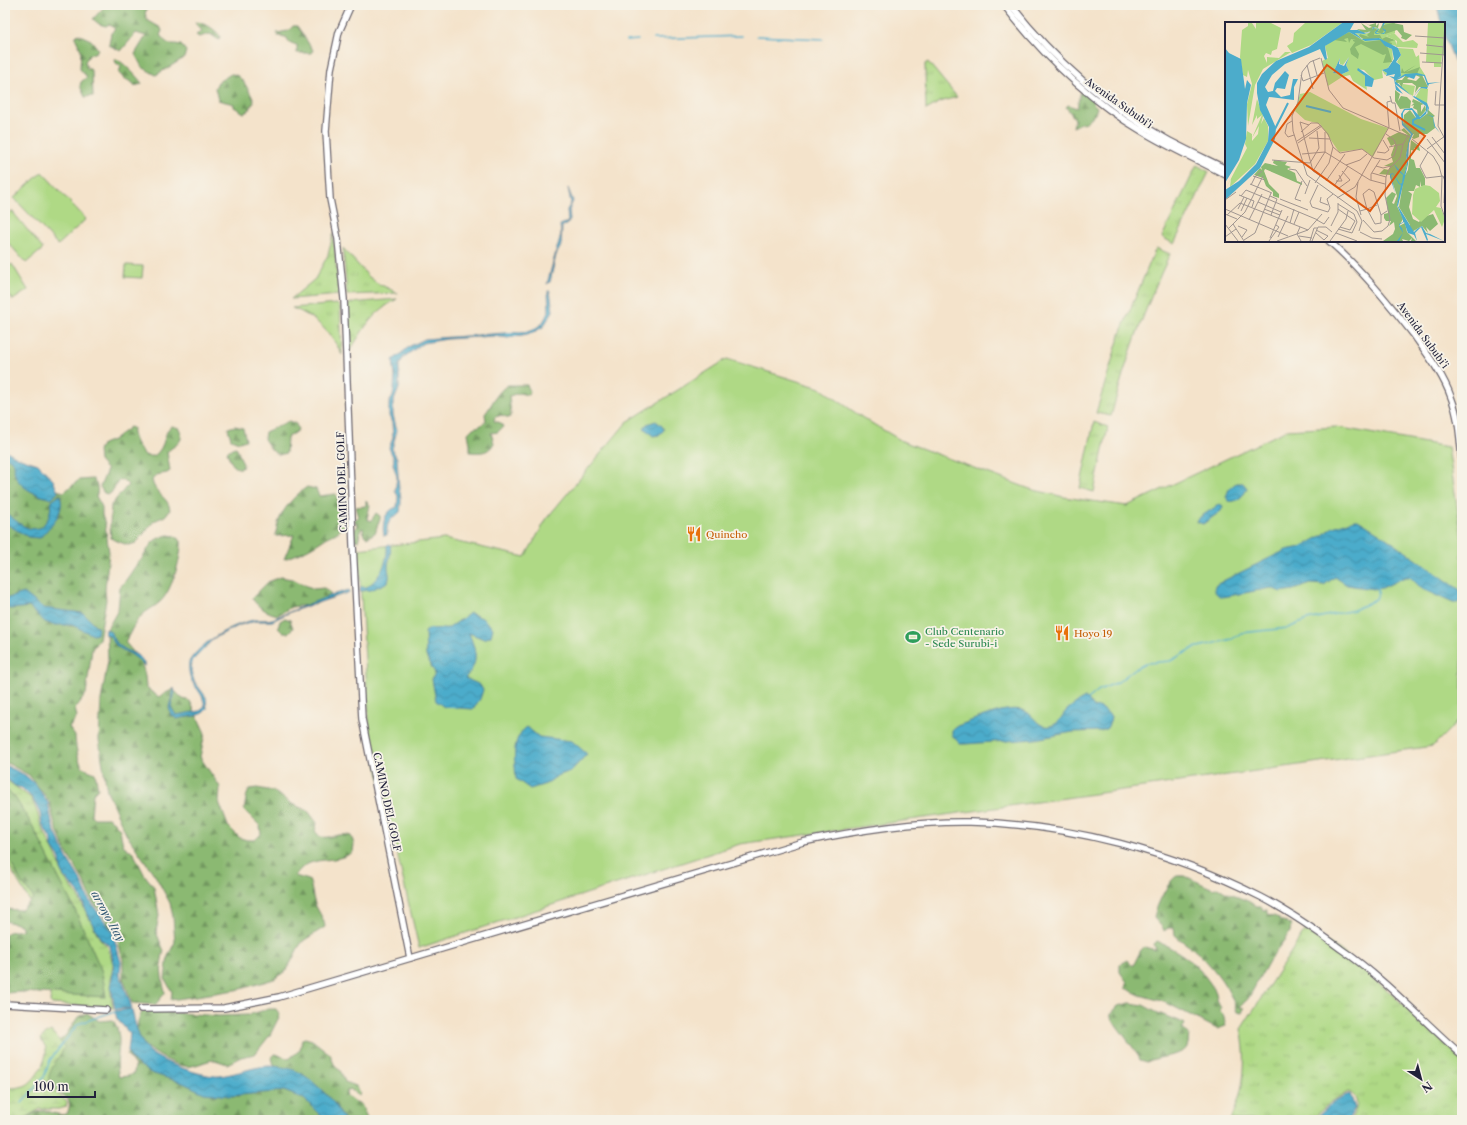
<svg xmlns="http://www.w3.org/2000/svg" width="1467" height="1125" font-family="'Libre Caslon Text',serif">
  <defs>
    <pattern id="grass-tufts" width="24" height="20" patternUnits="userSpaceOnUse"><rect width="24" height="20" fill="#afd985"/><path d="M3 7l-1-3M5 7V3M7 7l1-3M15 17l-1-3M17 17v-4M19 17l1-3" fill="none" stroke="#96ba74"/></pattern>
    <pattern id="forest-firs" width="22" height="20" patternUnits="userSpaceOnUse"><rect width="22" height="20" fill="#8bb972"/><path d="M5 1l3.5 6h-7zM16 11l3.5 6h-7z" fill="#71965f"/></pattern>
    <pattern id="wetland-marsh" width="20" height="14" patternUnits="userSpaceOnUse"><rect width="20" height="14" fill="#afd985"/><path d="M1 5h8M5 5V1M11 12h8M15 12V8" fill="none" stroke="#96ba74"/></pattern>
    <pattern id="water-waves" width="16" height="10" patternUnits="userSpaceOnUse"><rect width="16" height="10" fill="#4caccb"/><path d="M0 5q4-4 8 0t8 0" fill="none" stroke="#3f8ca6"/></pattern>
  </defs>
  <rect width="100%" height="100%" fill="#f7f3e8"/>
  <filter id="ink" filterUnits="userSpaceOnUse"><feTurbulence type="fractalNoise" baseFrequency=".025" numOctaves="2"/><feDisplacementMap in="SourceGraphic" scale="8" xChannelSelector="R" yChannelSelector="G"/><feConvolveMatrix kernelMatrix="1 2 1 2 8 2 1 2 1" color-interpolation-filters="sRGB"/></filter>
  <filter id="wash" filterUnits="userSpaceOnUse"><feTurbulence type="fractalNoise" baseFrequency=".012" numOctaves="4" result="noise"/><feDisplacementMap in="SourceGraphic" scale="16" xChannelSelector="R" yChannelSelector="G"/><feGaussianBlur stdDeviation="0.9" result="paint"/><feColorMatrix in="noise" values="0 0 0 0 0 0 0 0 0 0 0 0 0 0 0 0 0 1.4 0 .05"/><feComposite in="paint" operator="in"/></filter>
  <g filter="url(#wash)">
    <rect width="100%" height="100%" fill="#f4e3cb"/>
    <g fill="url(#grass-tufts)" stroke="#687e60">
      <path d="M928,62L957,97L940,102L926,110L925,64Z"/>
      <path d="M1197,165L1209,172L1174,244L1162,237Z"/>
      <path d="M333,234L339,295L291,299L315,279L328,255Z"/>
      <path d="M343,248L369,277L377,283L398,293L347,295Z"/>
      <path d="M1156,248L1170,254C1145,307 1126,360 1111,416L1096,413L1120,334Z"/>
      <path d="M397,299C369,315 365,328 349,352L348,305L351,303Z"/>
      <path d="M337,304L340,307L342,355C332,333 315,316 292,308Z"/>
      <path d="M1094,422L1108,427L1094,492L1080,488Z"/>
      <path d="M5,779L31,798L38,814L40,823L58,860L63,876L76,893L100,939L108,947L113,964L110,987L113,1008L52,1004L50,1002L53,965L42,922L5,859Z"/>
      <path d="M1306,929L1340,950L1386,989L1462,1058V1120H1350C1356,1111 1362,1099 1349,1092C1334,1098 1323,1108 1312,1120H1231C1244,1090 1248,1061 1241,1029Z"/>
    </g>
    <g fill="url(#forest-firs)" stroke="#566e56">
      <path d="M106,5H129L131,8L149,5L145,13L147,20L161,28L162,31L160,35C170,48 169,42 181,45L186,51L184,58L156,75L142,67L135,54L146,36L136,33L121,51L109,45L111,33L115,29L109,24L106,26L99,24L93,19Z"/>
      <path d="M199,22C208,26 214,28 220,36L219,40L210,34L199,37L196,35L202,31L195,23Z"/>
      <path d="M293,26H297C303,34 307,42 313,50L311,53H297V45L290,43L286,37L278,36L277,33L288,31Z"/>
      <path d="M78,34L91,40L98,49L96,52L89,55L85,62L87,69H90L92,72L93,96L85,97L80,86L81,82L87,77L80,69L81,50L75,37Z"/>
      <path d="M116,59C121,60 141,80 142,84L134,86V84C129,80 123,79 119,73L121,66L116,63L115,60Z"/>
      <path d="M231,74C242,74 248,90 253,98L254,102L248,111L244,113L234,107V104L218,100L215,88L218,82Z"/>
      <path d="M1080,93H1084L1093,99V103L1097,107L1095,114L1085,123H1081L1073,127L1075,119L1066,107L1068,105L1077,108Z"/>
      <path d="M508,385H527L530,391L528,395L519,393L509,396L511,415L509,418L502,415L495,417L494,421L501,423L503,427L498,432L491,433L494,443C489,453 481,453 470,452V444L468,433L473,428L480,426L486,421L485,414C493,404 496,392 508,385Z"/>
      <path d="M289,421L296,424L298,430L287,438L286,453C274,458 270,447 264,439L265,432Z"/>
      <path d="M172,426L179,428C186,443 175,444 167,452L170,471L167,473L156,475L152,480C154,494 169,497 170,510L165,516L154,521L136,543L128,545L114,540L111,538L110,527L111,505L128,485L123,480H119L111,493L107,495L104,493L100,487L107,470L99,461L98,450L103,444L113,440L130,427L133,428C131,435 139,450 144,454C147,457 151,456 154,456C167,447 163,430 172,426Z"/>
      <path d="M235,426L243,428L246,440L239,442L231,439L228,428Z"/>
      <path d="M236,447L243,464L242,468C233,470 230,460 227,452L232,448Z"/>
      <path d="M5,456L57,490L64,492L79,480L93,479C97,483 99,491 96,496L102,507V515L105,524L109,552L105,589L106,600L99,639L92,649L86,694L75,709L77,717L69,728L75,736C75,743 78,762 83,767C86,770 91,771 95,773L98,789L93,794L91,815L94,818H108L114,822L120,830L123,845L134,854L144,874L154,887L159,915L156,932L164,951C159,965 162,979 165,993L155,1005L132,1003L123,978V960L116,934L108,924L103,912L93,903L83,880L66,852L56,828L49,801L29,775L5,762Z"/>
      <path d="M307,487L316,489L319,496L336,494L345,524C338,535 333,533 323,540C310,549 299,554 284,559L294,535L276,536C276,516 292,497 307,487Z"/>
      <path d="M366,501L370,505L367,519L371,521L376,513L380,516C381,522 376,525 376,532L367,538L364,535L363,528L361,529L358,541L355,540L353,531L358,526L354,520L359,517L356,507L366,506Z"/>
      <path d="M168,535L175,536L181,541C182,556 172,590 161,601C155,607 147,610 141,616C134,623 130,634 125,642C140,660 145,664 146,688L159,697L173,689L183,699L190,701L205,733L200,757L220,787L219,802L228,826L240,838L247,840H255L261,834L260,826L244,810C246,802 245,796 250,789L257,788L273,791L292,804L308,811L317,823L315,831L320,837C331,839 340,832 351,836L354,844L353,852C333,866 310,852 295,876L309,880C312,887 312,894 314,901C317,911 324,917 325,927L303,941L298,948L287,970L274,979L241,989L171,1000L172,992L165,979L168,956L175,942L173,917L170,903L156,877L126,834L107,791L99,740L101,700L108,661L107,629L118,610L120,587C127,580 131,572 137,564C139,561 142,560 143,557C152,544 150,540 168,535Z"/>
      <path d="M280,577L292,579L314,589L324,588L330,592V596L316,604L291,607L278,615C268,613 257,607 252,598L268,582Z"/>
      <path d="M285,618L290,620L293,628L288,633H283L278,628L280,621Z"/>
      <path d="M5,789L14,796L32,825L76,912L102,972L106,997L22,992L5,993V935L8,932L23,930L21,925L5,921V909L21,910L34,898L21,882L5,851Z"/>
      <path d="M1177,876H1185L1213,889L1218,887C1227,896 1252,899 1255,907H1261L1263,910H1267L1268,914L1279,918V921H1283L1291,925L1290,932L1269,961L1248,999L1239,1007L1244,1008L1242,1013L1237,1012C1231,990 1216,970 1199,954C1192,947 1182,942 1175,935L1174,928H1168L1164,931L1163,928L1154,918C1155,909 1168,880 1177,876Z"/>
      <path d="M1157,941C1161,942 1161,944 1165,945C1186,955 1201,968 1214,989C1218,994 1215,1000 1221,1008L1220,1011L1223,1014L1226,1026L1217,1029L1165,1002L1140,995L1125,988L1127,982L1120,972V964L1127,960L1133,966L1141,950L1144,947L1156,950L1154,944Z"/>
      <path d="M1130,1003L1143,1005L1156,1012L1183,1023L1185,1024L1182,1029L1189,1034C1188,1038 1189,1043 1187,1047C1183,1056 1158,1056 1147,1062L1140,1060L1137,1053L1111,1018V1014L1118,1006Z"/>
      <path d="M146,1008L168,1012L219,1016L248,1015L268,1009H276L280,1015L270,1035L255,1054L241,1057L227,1064C223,1063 219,1061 215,1060C205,1060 195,1068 184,1066C174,1065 147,1050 141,1042C134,1031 137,1016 146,1008Z"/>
      <path d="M87,1013L99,1021L113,1020C126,1041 113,1056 119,1077L128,1076L134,1073L135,1066L127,1054L133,1050L201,1079L287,1080L333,1120H24C28,1117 33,1113 38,1112C48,1108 57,1117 67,1114C78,1090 48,1097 47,1081C46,1071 51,1057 52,1047L66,1035L78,1017Z"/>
      <path d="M305,1038L312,1040L330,1054L334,1064L341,1072L345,1082L356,1086L360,1092L359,1096L350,1089L347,1091L346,1095L352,1100L361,1104L368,1120H342L274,1065L272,1058L273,1055L276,1054L289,1059L300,1050L302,1039Z"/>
    </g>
    <path fill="url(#wetland-marsh)" stroke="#687e60" d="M51,1031L65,1047C60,1055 45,1075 49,1084C52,1090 62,1097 67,1102L66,1107L59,1109H40L21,1120H5V1088C11,1088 18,1088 24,1086C34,1083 47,1061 46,1050C46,1045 42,1043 41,1039L43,1036Z"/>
    <g fill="#afd985" stroke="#687e60">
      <path d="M42,172L86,219L58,245L14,198Z"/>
      <path d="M12,211L43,249L26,263L5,239V217Z"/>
      <path d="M12,264L28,290L13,300L5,287V269Z"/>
      <path d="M126,265L143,266L142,278L125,277Z"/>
      <path d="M727,359L820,388L863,418L902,441L1030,489L1064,497L1127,506L1287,430L1336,427L1448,447L1462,540V717L1433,746L740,844L419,948L370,737L358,549L444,539L525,557L547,518L627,422Z"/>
    </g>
    <g fill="url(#water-waves)" stroke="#376783">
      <path d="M1437,5H1462V80L1444,35V23H1441Z"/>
      <path d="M568,188L573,201L569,210L570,220L567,225L562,226L561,246L556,255L550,282L547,284L561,234L560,225L568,222L567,210L571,203Z"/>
      <path d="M548,291H550L553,311L543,327L532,333L508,338L493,336L447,339L423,343L404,357L399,365V388L393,403V415L397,430L392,449L397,458L399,490C402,496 401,505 400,512C391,520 386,521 387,535L384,536C382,524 384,511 397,507L398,496L395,491L397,477L393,464L394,459L389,448L393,438L392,423L389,416V403L393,396L395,377L393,360L410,346L425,339L531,331L542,324L549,311Z"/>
      <path d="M656,421L662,426L664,430L659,435L653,436L644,428L647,424Z"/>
      <path d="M5,450L17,457L38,464L53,480L58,492L52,499C40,496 22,490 16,477C11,466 20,464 5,457Z"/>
      <path d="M1236,483H1243L1247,488C1245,495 1236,503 1229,501L1226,497L1229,489Z"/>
      <path d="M60,495C66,513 50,526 40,538L28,537L5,523V513C17,519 25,534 42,527L49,517L52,501Z"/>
      <path d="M1220,504L1223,506L1221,511L1203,524L1197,522L1200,517Z"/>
      <path d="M1354,520H1358L1379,533L1460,590L1462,600L1458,603H1453L1422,589L1410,577H1405L1382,588L1373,589L1347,585L1335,577L1324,585L1311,584L1293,590L1281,592L1271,588L1223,597C1218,596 1216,594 1214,589L1216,585L1225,580L1286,550L1301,547L1323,535L1333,527Z"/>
      <path d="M390,544C392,555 388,560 388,568C389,574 390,576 388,582L371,590L360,591V587H367C381,577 388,562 387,545Z"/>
      <path d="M349,590L350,592L290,612L272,621H256L240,625L214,638L192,661L191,671L194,681L206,697L207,709C200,718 187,716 177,719L171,715L169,707L174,688L175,692L171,707L176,715L200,711L205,707C202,685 187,688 189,662C200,643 232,624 254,620C261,619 269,621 275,618C300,608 323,597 349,590Z"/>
      <path d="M24,593L43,608L83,613L98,628L97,634L93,635L72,625H53L45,622L29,607L10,609L5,607V599Z"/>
      <path d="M470,613L482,618L493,628L491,636L484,639L469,633C476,652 480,662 465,678L480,685L483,690L480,699L473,709L444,707L436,701L432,679L435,673L426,656L425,632L429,629L449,628Z"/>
      <path d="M106,629C114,632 113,640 119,645C129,654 141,652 145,666C141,664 140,661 136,658C125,649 117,651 111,637L105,634Z"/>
      <path d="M1085,698L1088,699L1094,708C1101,705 1105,711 1111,716L1110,722L1107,728L1101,731L1073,732L1035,739L965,744H960L952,735V730L957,726C975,720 1003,706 1022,710C1033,712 1037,729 1050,726C1060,724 1061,716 1067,710C1073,705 1079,701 1085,698Z"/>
      <path d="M527,727L539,737L572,741L587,754L571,771L557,776L546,784L530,789L516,779C515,761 510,739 527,727Z"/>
      <path d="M5,765L25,775L36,785L48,803L53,827L67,858L80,879L89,900L112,931L121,962L120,974L132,1008L115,1009L111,987L114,965L110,946L101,939L90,919L78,892L64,876L61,869L60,859L52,847V841L42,824L40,813L32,798L22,788L15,786L5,777Z"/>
      <path d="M132,1009C135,1023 138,1038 147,1049C156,1061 205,1078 220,1076C249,1072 262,1060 294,1070C308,1075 323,1091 333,1102C338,1108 340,1115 345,1120H325L304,1099L284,1091L230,1096L204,1093L183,1083L151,1073L132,1060L128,1051L130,1034L117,1019L115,1011Z"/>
      <path d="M1350,1094L1355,1108L1348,1120H1315C1325,1109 1335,1098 1350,1094Z"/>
    </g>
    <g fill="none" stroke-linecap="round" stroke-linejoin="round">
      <g stroke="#4caccb" stroke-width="1.5">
        <path d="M757,36L823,39"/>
        <path d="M653,39L742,36"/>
        <path d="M626,41L638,40"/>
        <path d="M1088,699L1099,690L1118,682L1133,670L1147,663L1170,661L1194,648L1232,639L1241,633L1288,628L1307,620L1354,610L1376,599L1378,593V587"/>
        <path d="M22,1103L44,1077L50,1060L78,1024L112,1012L116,1013"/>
      </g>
    </g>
  </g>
  <g filter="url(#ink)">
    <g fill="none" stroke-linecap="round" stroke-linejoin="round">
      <g stroke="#6c666d" stroke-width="8">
        <g id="minor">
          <path d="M351,5L339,32L331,69L326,131L330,199L338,239L344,299L353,545L362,719L410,958"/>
          <path d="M1004,5C1043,55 1087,99 1142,131C1170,148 1198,160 1226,175"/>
          <path d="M1011,5C1054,60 1105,105 1166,139C1186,150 1206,159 1226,169"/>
          <path d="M1329,241C1361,269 1387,301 1413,334C1427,354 1443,374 1451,397C1459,417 1460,439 1462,460"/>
          <path d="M5,1004L106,1010"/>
          <path d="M141,1009L224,1008L279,997L803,842C858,830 913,821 970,822C1070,824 1172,852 1261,897C1288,911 1317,931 1341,949C1385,979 1422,1020 1462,1055"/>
        </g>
      </g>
      <use href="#minor" stroke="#fff" stroke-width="5.5"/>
    </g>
  </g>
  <defs>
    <g id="restaurant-bare" transform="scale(1.2)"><path d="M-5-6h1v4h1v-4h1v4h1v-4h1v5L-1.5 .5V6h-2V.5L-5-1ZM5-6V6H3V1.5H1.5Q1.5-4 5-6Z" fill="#e8710a" stroke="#f7f3e8" stroke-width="2.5" paint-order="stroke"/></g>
    <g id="stadium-bare" transform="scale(1.2)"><path d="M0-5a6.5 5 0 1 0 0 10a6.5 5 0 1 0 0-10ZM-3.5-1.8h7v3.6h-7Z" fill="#2e9e5b" stroke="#f7f3e8" stroke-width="2.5" paint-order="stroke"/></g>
  </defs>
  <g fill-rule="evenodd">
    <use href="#restaurant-bare" x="694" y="534"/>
    <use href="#restaurant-bare" x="1062" y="633"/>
    <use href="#stadium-bare" x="913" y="637"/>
  </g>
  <g text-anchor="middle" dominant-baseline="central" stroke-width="3.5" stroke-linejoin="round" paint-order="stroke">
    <g font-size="10" fill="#22223b" stroke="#f7f3e8">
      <text transform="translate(1119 103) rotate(35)">Avenida Sububi'i</text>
      <text transform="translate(1423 335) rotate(54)">Avenida Sububi'i</text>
      <text transform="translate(342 482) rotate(-92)">CAMINO DEL GOLF</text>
      <text transform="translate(387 802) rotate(78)">CAMINO DEL GOLF</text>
    </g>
    <g font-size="10" fill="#c56008" stroke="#f7f3e8" text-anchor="start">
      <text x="706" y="534">Quincho</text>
      <text x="1074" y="633">Hoyo 19</text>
    </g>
    <g font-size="10" fill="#27864d" stroke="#f7f3e8" text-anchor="start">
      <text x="925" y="631">Club Centenario<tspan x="925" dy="12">- Sede Surubi-i</tspan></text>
    </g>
    <g font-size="11" font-style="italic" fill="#335975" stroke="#f7f3e8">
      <text transform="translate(108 916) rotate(61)">arroyo Itay</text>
    </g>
  </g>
  <g transform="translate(1225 22)">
    <rect width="220" height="220" fill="#f4e3cb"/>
    <path d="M23,1H27L31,7V1H46L56,6L52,27L47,29L46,33L41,31L39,34L42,41V35L54,36L60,30H66L38,47L30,63L23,104L22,82L27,62L23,48L22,55L18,53L15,35L17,8L23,4ZM80,1H117L86,23L67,31L62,24L68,20L69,11ZM160,1H170V11L161,14L170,18L172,24L161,22L154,16L138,17L130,11L139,12L147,10L148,6L158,7ZM203,1H220V33H217L216,45H209V40H201ZM124,10L140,19L156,18L160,24L167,27L168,37L163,46L157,48L162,51L166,44L171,46L160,53L157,48L158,56L149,58L139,48L132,47L140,54L142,68L128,59L125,53L117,55L103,64L97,39L103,36L100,24L112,15ZM124,35L121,43L124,49L117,52L108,51L115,36V42L118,43ZM173,26L188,27L191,35L194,33L195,45L200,53L181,52L173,57L176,54L175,43L172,40L176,33ZM173,61L177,66L178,62L190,64L188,74L175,66ZM196,66L203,67L202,82L190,76ZM32,77L38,94L36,102L39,96L43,104V119L30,142L5,165L6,157L0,168L22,126L20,122L22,109L27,112V119L33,112L34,104L27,116L37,93L32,97V93L27,103Z" fill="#afd985" fill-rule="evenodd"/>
    <path d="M136,1L144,6L147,5L140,1L144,3L151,1V4L154,1L153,6L148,5L147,9L138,11L132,7L141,8ZM158,1V3L168,1L178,3L179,10L187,13L181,18L176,16L177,14L172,8L160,12V7L157,12L150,9L149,13H155L157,17L161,15L170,18L164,20L167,21L166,24L155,16L140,18L134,14L135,12L144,15L142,13L149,6L154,9ZM124,10L140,20L156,18L163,26L167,40L158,41L161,32L158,33L136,22L130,25L134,32L133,37L126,32L125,27L130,20L128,19V18H131L126,17L124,21L123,16L119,17L122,20L109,18ZM191,43L181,50L195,45L192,52L176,51L177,46L179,50ZM181,53L185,54L182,57L191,59L195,55L190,53H197L203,65H194L190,71L191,64L187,61H178L177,66L174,61L176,60L171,62V58H177ZM170,68L175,72L173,79L176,74L182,75L186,79L185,86L175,87L170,79ZM188,77L199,82L196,83V90L200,83L201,88L196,94L193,95L192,88L188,86L189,83L186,84L189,81L191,82L187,80ZM202,87L210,94L208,95L210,106L202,112H194V115L189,117L187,116L189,112L187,113L178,103L179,93L185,88L191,96L195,97L203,91ZM179,106L186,113L181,133L182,143L172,184L178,197L174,204L180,201L182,210L191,219H186L187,216L184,219L177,217L178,219H158L168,212L170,207L169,200L164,204L166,199H161L159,196V192L163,191L161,176L167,170L171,172L167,181L169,182L172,174L165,153L154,152L159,147L164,148L165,144H159L168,140L166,133L170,122L166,124L162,116L174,110L183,113L176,108ZM186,118L194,124L195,129L189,126L190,129L186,128V137L189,138L191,146H195L200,156V164H196L195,159V165L191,163L189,169H183L187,172L184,185L188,197L194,200L198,195L208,192L213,202L205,209L201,205L203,211L197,204L185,211V203L174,185L179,155L183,148ZM49,138L62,140L60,143L66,145L70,143L62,147L70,151L72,159L77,161V163L40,147L39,149L44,162L54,172V176L48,174V170L41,164L38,156L29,153L35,146L37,148L36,145L40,141L53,144L48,141Z" fill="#8bb972"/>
    <path d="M169,11L178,20L188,18L193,22L192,26L171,25L172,19L161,14Z" fill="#afd985"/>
    <path d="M85,70L136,97L163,106L148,135L137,127L114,130L95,102L80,98L70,89L75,72ZM199,163L205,164L214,171L215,179L211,185L216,186L220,197L217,205L209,188L196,200L187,192L188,173L190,167Z" fill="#afd985"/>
    <path d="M117,1H129L125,8H133L140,11L147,9L148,5L154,7L151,11L156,12L160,10L157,6L158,1H160L157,6L161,8L160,11L159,12H151L150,11V10L153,7L149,6L147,9L139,12L130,11L137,17L154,16L173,26L176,33L171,40L175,43L176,54L172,57L180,52L192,51L200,53L203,61L216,60L204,62L202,67L196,66L189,74L202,81L204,86L202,93L208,94L210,104L215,111L209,104L208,95L202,93L203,85L201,92L195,97H192L187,88H180L178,91V101L188,112L184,121L183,142L173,184L189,210L192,207L197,204L201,211L205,212L219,219L201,212L203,218L202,219L196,205L190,211L192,219L189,213L183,211L179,200L174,203L177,206L178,211L174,219H172L178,211L174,204V202L178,200V198L172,183L176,163L174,162L168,152L166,153L170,171L165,155V152L168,151L175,162L177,161L178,153L172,148L169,142L179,153L182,143L181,133L183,122L186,112L177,103L176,92L179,87L187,86L195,95L201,89V84L170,62L178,72L171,68L169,57L164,54L169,55L170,52L161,54L162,51L157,48L163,46L169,37L167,27L160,24L155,18L140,19L124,10L100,24L102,37L100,38L95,27L60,42L47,53L40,65L43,70L48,69L50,61L60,49L64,53L60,67L52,66L50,69L56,75L65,73L68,57H73L69,65V78L44,75L41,83L51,106L50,117L35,146L0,178V168L14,159L31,142L43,119L44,105L35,88L32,71V61L37,52L51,39L84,25ZM191,53L199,54L203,65H196L188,75L170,59L180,54L189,57ZM0,26L4,31L16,37L20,67L22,58L26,63L22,81L21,117L14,138L0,161ZM124,35L121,43L124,49L117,52L108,51L115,36L114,42L119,44ZM133,46L149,57L147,65L140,64V54L132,48Z" fill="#4caccb" fill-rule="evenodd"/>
    <path fill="none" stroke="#4caccb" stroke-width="2" d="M81,84L106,90M192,96L188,98V102L200,108M50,107L63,81"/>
    <path fill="none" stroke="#a09691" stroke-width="1" d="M220,1L213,104L220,117M190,14L220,16M201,23L219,25M195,31L220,33M95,36L85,40L77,50L73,80L67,94L68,109L82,153L132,189L137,199L134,209M96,36L104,68L118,86L185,115M88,38L92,53M197,40L217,41M82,43L88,67M76,53L78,59L99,51M211,69L210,83H220M165,74L167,81H170L175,109M67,99L62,102L60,111L63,115L69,113M84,103L75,100L88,149L114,166L125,158L117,149M164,105L162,80L166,79M76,110L86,101H93L103,112L108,125L104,141L90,161M207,115L220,132M84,116L105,117M187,117L208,134L214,144L217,155L216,184L220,196M202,117L220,141M72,119L96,103M73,121L97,104M108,125L115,131L137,127L149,136L162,138L169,134L172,125L169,118L161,112M164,125L178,122M202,127L220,114M152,130L160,131L164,128L158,118M203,130L195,144L201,156L218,154L220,159M77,132L100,130L145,158L160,162M47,138L85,141L94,126L92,109M121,143L135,138L142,132M151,144L158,146L166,144M64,147L71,148L82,164M88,149L100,130V110M147,151L161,155M28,154L40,158M146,158V152L155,138M101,159L120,132M111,159H117L114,153M133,160L131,175L136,193M25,162L47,171M26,163L30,155L37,149M93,163L85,180L87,185L103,190L105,186L102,177L108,172M109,164L123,144M80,172L85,158M14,173L29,179L27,185M16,174L21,168L93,198M45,174L52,177L46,193M96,175L95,180L103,183M112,176L130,165L164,105M55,177L83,188M0,178L11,170M76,179L70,177L77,159M33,180L56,190M15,181L83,208M219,181L220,159M113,182L129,192L132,200L127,211L113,207M152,183L142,187L150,202L156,201V193L162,189M0,187L63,214M13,187L19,175M39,187L55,193M113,187L130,199M16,189L22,176M135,189L142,187L138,172L144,167L149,170L156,193M0,192L12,197M2,193L15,181M24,198L37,172M92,198L99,202L104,195M138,198L149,210L157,209L163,204L165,197L160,173L161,155L164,147L175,136L178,122L183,114M65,201L69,187M0,202L13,219M8,202L19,219M69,202L74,190M13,204L22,208L17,215M106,204L113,190V181M75,205L72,212L76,219M115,205L125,208L130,199M4,206L20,190L38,154M135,210L147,216L157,217M91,211L99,218L103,214L91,208M111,211L132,219M74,214L87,216M0,215L11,207M53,215L63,194M45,216L57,188M19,218L30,211L46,171M44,219L54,205L51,203M52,219L83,208L97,192M85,219L89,206H92M87,219L93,205H101L107,210M105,219L121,197L123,189"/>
    <path fill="#de560e" fill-opacity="0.15" stroke="#de560e" stroke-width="2" d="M102,43L200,114L145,189L47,118Z"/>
    <rect width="220" height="220" fill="none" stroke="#22223b" stroke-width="2"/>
  </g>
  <rect width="1467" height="1125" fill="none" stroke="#f7f3e8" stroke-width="20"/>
  <g transform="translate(1421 1079) rotate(144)" stroke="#f7f3e8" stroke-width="3" paint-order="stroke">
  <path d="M0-3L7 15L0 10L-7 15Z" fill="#22223b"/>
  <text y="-6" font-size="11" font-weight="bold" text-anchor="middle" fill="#22223b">N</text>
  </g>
  <path d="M28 1091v6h67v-6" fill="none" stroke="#22223b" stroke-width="2"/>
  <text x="34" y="1091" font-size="12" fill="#22223b" stroke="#f7f3e8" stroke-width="3" paint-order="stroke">100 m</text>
</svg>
